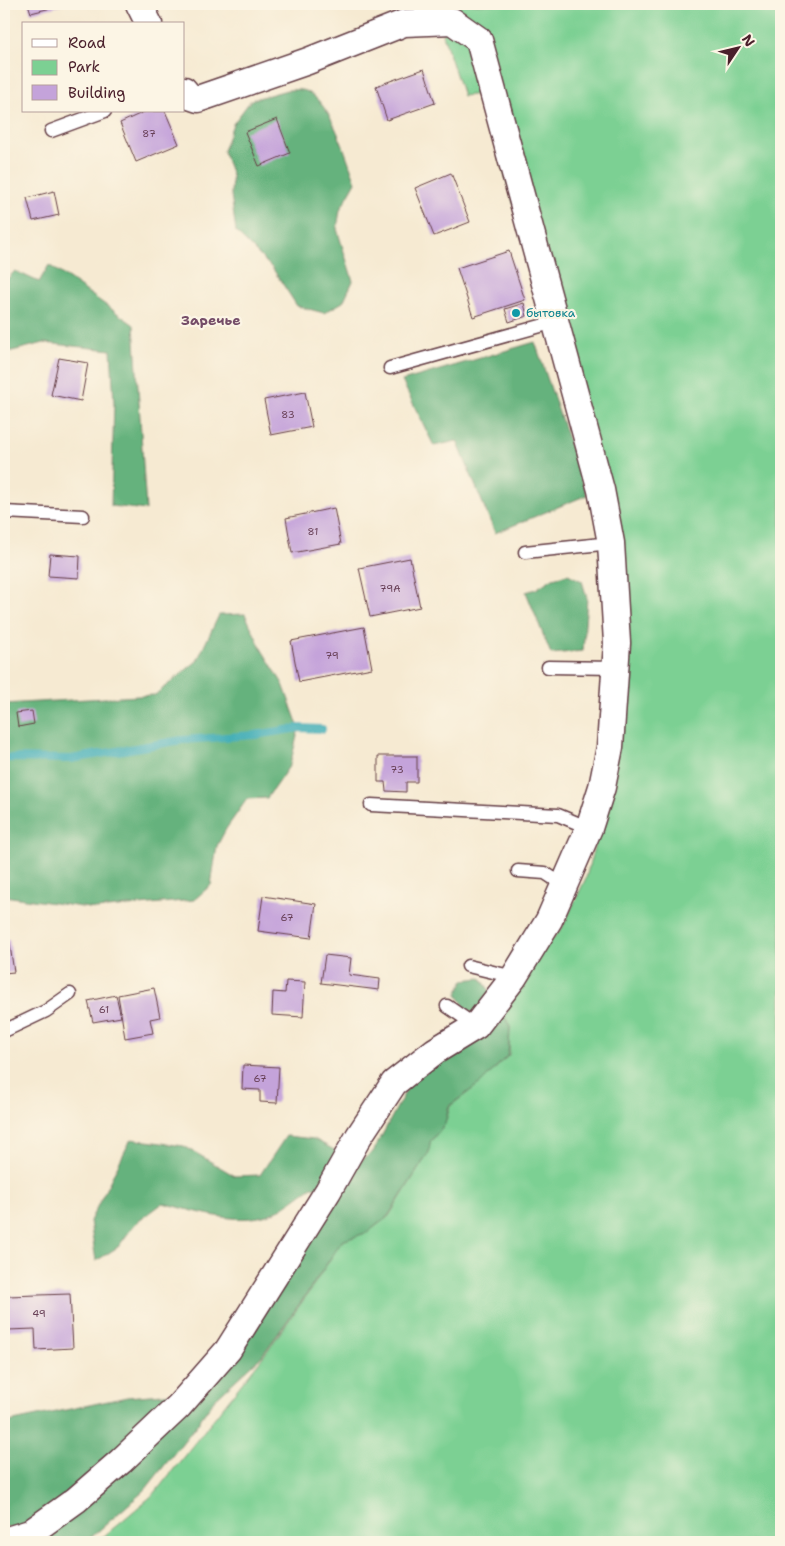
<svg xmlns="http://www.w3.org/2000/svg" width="785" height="1546" font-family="'Shantell Sans',sans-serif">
  <rect width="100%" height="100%" fill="#fcf5e5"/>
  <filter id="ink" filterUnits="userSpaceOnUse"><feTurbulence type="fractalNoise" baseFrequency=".02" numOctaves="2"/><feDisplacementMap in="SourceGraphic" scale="10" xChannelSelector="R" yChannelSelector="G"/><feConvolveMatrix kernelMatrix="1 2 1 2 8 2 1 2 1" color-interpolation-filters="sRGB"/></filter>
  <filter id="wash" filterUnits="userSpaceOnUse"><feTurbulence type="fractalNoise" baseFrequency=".0096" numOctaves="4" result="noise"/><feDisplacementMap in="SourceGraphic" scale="20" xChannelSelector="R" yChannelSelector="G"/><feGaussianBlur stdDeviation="1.12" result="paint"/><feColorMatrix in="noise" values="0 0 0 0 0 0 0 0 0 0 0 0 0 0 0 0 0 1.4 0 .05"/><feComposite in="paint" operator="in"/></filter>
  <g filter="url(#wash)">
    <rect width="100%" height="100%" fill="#f6ead2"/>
    <path fill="#7cd093" stroke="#63785f" d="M433,4H781V1542H97L154,1494L262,1358L307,1295L342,1241L368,1232L389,1216L429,1152L430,1142L445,1124L450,1106L482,1082L509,1055L510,1027L497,1001L562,928L586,878L598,831L614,546L481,94L463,96Z"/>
    <g fill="#65b27d" stroke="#586854">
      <path d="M287,90C293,90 301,89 306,91C332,103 346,157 356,182L340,210L337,229L353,281L343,302L324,313L297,306L273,269L236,232L231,194L232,175L223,151L233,124L251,100Z"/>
      <path d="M49,265L134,325L146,510L111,506L114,403L111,350L44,343L4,353V282L15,271L39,282Z"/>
      <path d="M535,342L587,495L495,533L457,441L434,446L402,381Z"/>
      <path d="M568,574L582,581L587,598L583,651L551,654L526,592L536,589L553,578Z"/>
      <path d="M245,614L262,650L283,684L299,728L290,765L267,798L247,799L226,829L217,846L211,885L194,900L96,909L4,896V704L155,695L197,661L219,615Z"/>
      <path d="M481,978L496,1000L510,1027L508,1055L482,1082L449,1106L445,1124L430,1142L429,1152L388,1216L368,1232L342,1241L306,1295L261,1357L214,1400L195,1427L145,1490L94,1535L81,1542H20L29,1533L4,1526V1423L127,1397L187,1392L337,1190L312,1187C301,1194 282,1210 270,1214C237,1226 195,1211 163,1203L135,1224L118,1247L96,1261L90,1221L131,1139L184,1146L235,1176L260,1175L286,1136L314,1139L358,1163L373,1152L418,1068L481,1020L465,1008L457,994L464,980Z"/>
    </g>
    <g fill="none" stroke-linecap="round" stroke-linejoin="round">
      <path stroke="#3aabb5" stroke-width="8" d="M4,758L71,759L182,740L255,735L299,728L322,729"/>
    </g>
    <g id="blocks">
      <g fill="#c4a3da">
        <path d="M28,4H67L31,13Z"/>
        <path d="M424,69L435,103L387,120L376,86Z"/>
        <path d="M146,111H165L179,144L136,162L120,123Z"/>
        <path d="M277,119L290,153L259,166L245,132Z"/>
        <path d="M451,173L470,222L434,236L415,188Z"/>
        <path d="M54,191L59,215L33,221L27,198Z"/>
        <path d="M509,251L525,300L473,317L457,268Z"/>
        <path d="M524,303L527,316L509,322L505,309Z"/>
        <path d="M59,358L88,363L81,401L51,395Z"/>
        <path d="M305,392L312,427L271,435L264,400Z"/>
        <path d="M334,508L341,544L292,553L286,518Z"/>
        <path d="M50,554L80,556L79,578L48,576Z"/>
        <path d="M410,558L420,607L370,617L359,568Z"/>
        <path d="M364,627L372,668L299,682L291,641Z"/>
        <path d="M32,711L34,724L18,727L16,713Z"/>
        <path d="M378,756H417V782H406V792L386,791L385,782H378Z"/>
        <path d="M263,896L316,904L311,938L258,931Z"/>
        <path d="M9,939L14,972L4,973V940Z"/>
        <path d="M325,955L351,958L349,975L380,979L379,990L321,983Z"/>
        <path d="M286,981L305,982L303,1017L272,1015L273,992L285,993Z"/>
        <path d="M154,988L160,1017L150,1019L153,1033L125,1038L118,995Z"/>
        <path d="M116,995L121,1017L93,1022L88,1001Z"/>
        <path d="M243,1065L279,1067L277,1103L260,1102V1090L242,1089Z"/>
        <path d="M70,1294L73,1348L36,1350L35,1329L8,1330L7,1296Z"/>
      </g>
    </g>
  </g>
  <g filter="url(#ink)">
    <use href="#blocks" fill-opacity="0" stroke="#643d44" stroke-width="1"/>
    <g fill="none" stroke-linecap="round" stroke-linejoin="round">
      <g stroke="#643d44" stroke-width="15">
        <g id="service">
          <path d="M51,131L105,111"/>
          <path d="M390,368L555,322"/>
          <path d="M4,512L83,516"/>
          <path d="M525,552L611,543"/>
          <path d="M548,667L616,668"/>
          <path d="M371,805L558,815L589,828"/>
          <path d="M518,871L545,873L565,886"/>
          <path d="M468,966L514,977"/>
          <path d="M447,1006L476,1026"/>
          <path d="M4,1031L46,1011L70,994"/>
        </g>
      </g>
      <g stroke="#643d44" stroke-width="29">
        <g id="minor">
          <path d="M139,4L149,24"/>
          <path d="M4,1541L30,1533L76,1500L121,1461L179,1406L228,1350L328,1191L359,1136L394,1083L435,1051L476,1026L514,977L549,920L589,828L602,787L610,747L617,643L611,543L601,490L479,40L452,21L404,23L308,61L198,99L189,96L184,90"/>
        </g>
      </g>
      <use href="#service" stroke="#fff" stroke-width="12"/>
      <use href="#minor" stroke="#fff" stroke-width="26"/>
    </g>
  </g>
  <circle fill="#0f9aa8" stroke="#fcf5e5" stroke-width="2" cx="516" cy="313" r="5"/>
  <g text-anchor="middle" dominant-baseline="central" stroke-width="4.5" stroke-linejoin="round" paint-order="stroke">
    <g font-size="10" fill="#684057">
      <text x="149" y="133">87</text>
      <text x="288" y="414">83</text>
      <text x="313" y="531">81</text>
      <text x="390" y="588">79А</text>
      <text x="332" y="655">79</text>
      <text x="397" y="769">73</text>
      <text x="287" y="917">67</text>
      <text x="104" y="1009">61</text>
      <text x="260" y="1078">67</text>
      <text x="39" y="1313">49</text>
    </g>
    <g font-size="12" fill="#0d838f" stroke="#fcf5e5" text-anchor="start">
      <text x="526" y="313">бытовка</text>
    </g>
    <g font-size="14" font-weight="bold" fill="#754d68" stroke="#fcf5e5">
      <text x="211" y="320">Заречье</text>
    </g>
  </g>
  <rect width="785" height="1546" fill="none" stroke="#fcf5e5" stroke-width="20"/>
  <rect x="22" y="22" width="162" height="90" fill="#fcf5e5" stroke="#b59f9b"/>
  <rect x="32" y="39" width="25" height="8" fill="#ffffff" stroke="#b59f9b"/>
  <text x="68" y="48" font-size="15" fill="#4a1f2b">Road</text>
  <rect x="32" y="60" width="25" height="15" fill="#7cd093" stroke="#b59f9b"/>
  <text x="68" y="72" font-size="15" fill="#4a1f2b">Park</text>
  <rect x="32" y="85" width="25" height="15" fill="#c4a3da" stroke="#b59f9b"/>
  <text x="68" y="98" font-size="15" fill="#4a1f2b">Building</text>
  <g transform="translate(738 48) rotate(55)" stroke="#fcf5e5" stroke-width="4" paint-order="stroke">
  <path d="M0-4L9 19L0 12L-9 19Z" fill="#4a1f2b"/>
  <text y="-8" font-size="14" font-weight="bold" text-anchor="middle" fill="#4a1f2b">N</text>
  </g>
</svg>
